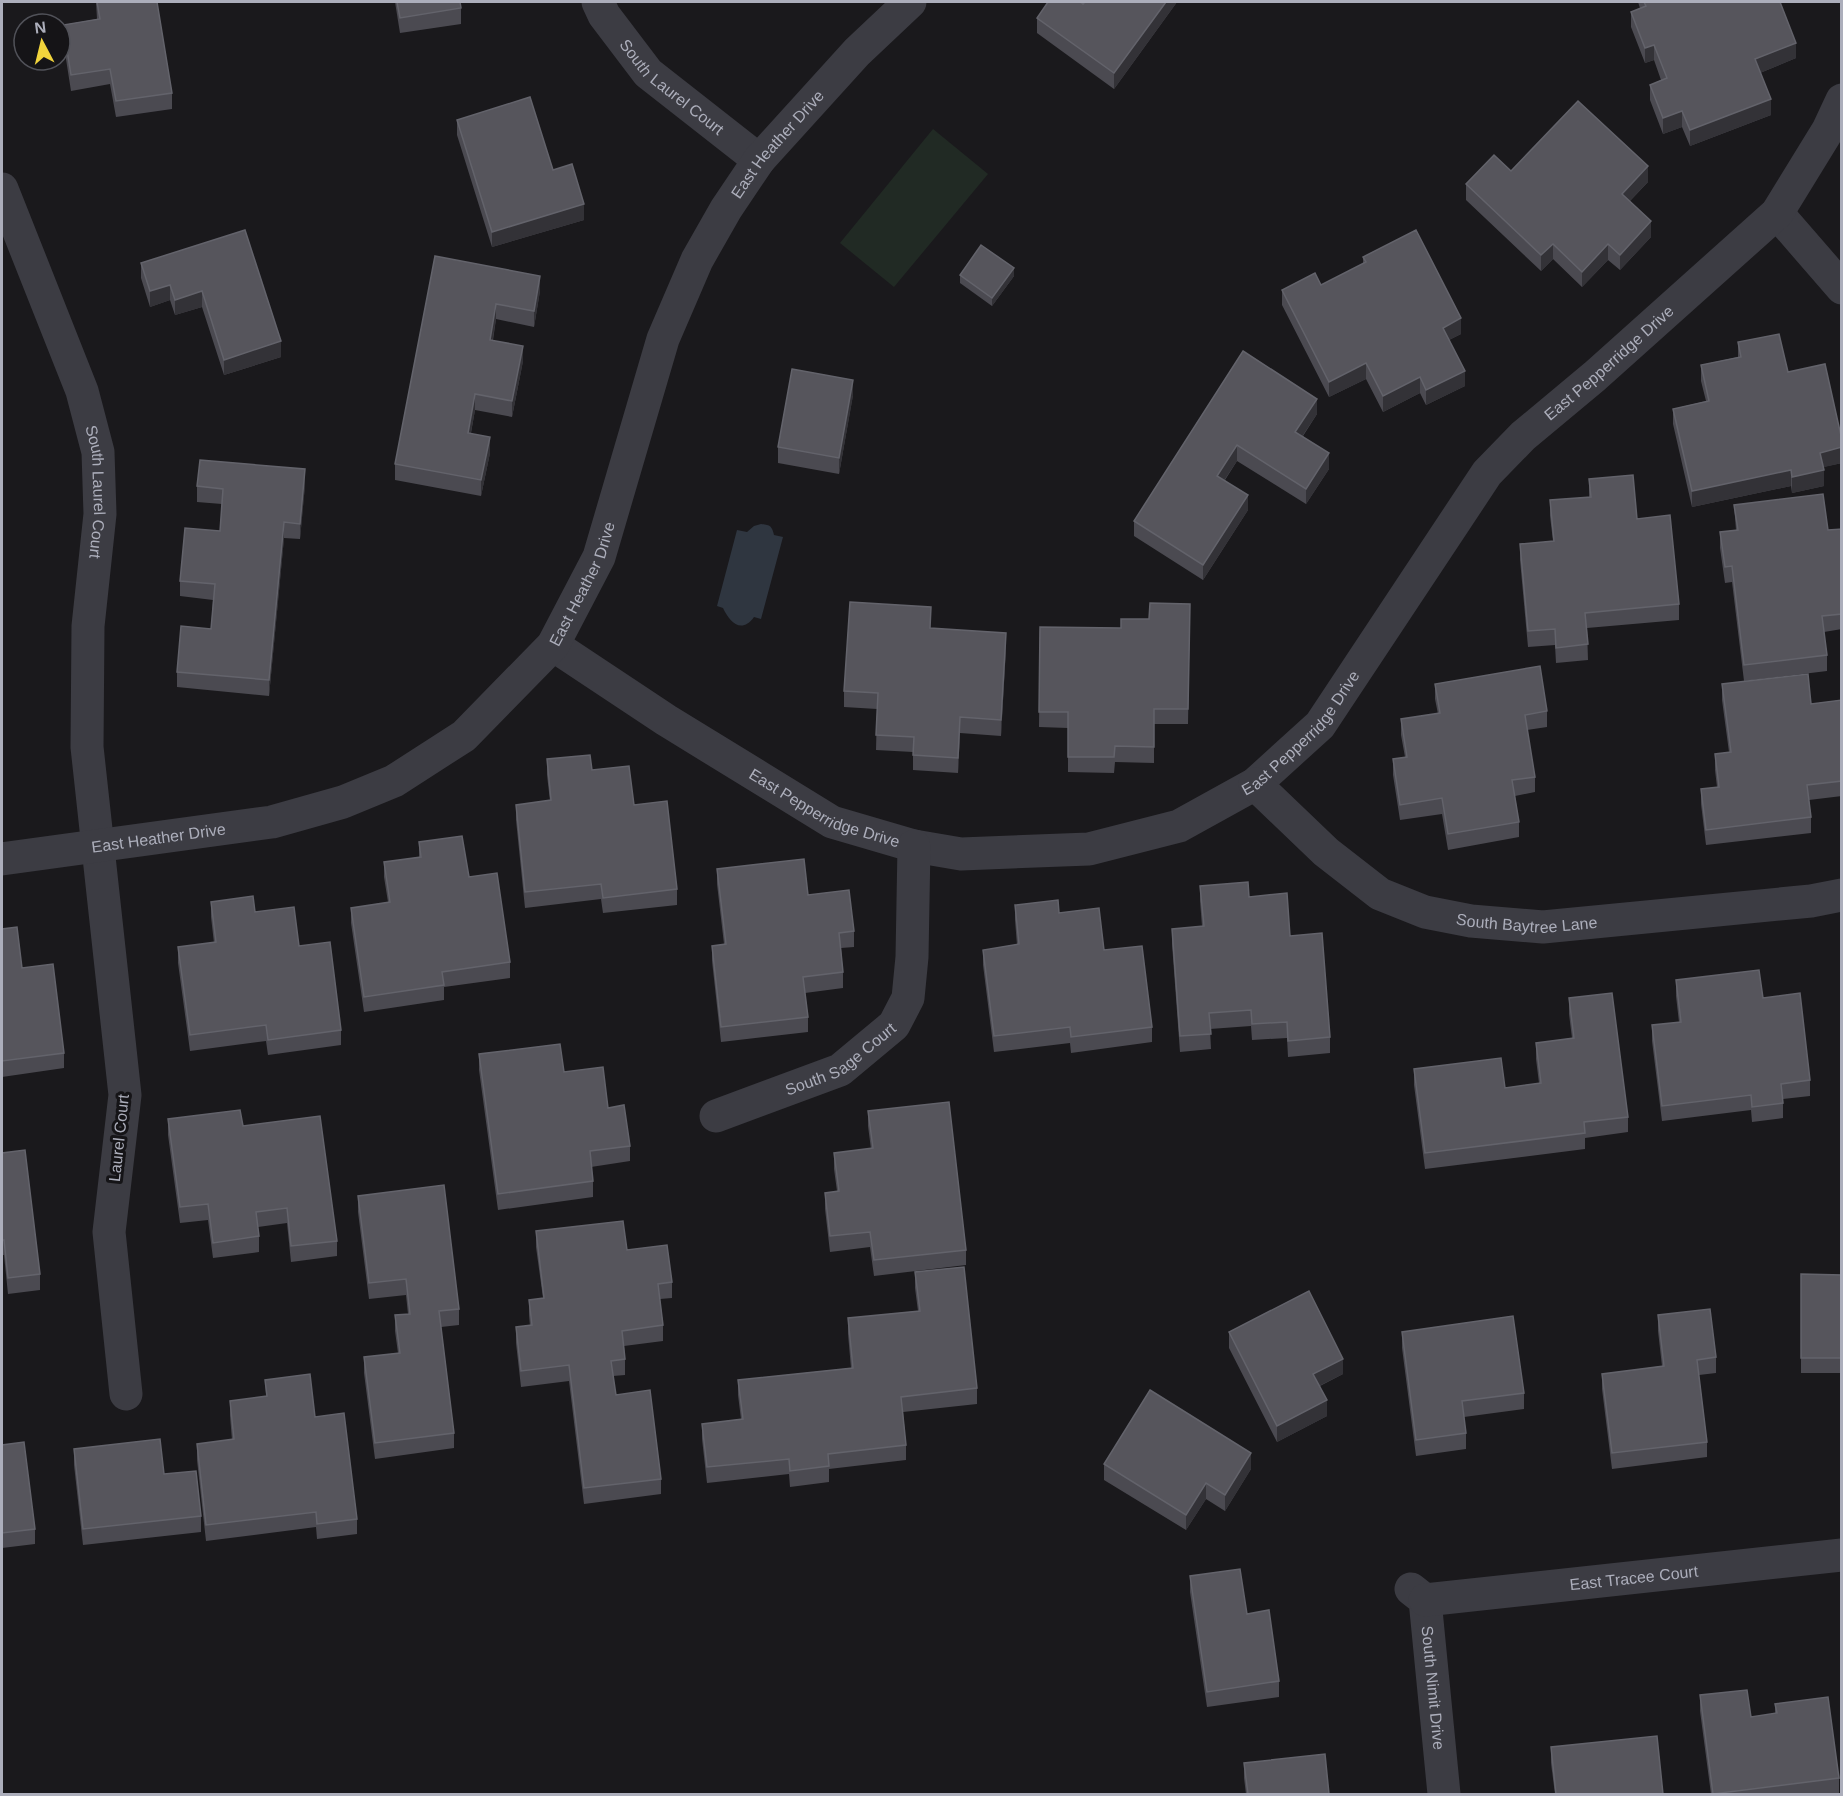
<svg xmlns="http://www.w3.org/2000/svg" width="1843" height="1796" font-family="Arial,sans-serif">
  <rect width="100%" height="100%" fill="#1a191c"/>
  <path fill="#212a24" d="M933,129L988,174L894,287L840,243Z"/>
  <path fill="#2f3640" d="M761,524C770,525 772,526 774,535L783,537L761,619L754,617C741,635 729,621 723,608L717,606L737,530L747,532L754,526Z"/>
  <g fill="none" stroke-linecap="round" stroke-linejoin="round">
    <g stroke="#3c3c43" stroke-width="33">
      <path id="s1" d="M598,2L604,15L648,73L759,160"/>
      <path id="s2" d="M2,189L82,391L98,452L100,514L88,626L87,747L125,1095L109,1232L126,1394"/>
      <path d="M1777,213L1842,288"/>
      <path id="s3" d="M553,645L666,720L832,822L914,846L961,854L1089,849L1179,826L1255,784L1320,725L1487,473L1523,436L1595,376L1777,213L1828,130L1842,100"/>
      <path id="s4" d="M1255,784L1326,852L1380,894L1425,912L1471,921L1543,927L1811,901L1842,895"/>
      <path id="s5" d="M2,859L272,822L343,802L394,781L464,736L553,645L599,557L663,339L697,260L726,209L759,160L857,52L910,2"/>
      <path id="s6" d="M716,1116L840,1070L894,1025L908,998L912,957L914,846"/>
      <path id="s7" d="M1411,1589L1425,1600L1444,1794"/>
      <path id="s8" d="M1425,1600L1842,1555"/>
    </g>
  </g>
  <g fill="#4b4a51">
    <path d="M96,2H157L172,93V109L116,117L110,84L71,91L63,40V25L97,19Z"/>
    <path d="M395,2H460L461,8V24L400,33Z"/>
    <path d="M1177,2L1114,89L1037,33V18L1083,4Z"/>
    <path d="M1638,2H1780L1796,58L1760,73L1771,115L1690,146L1682,127L1663,134L1650,100V85L1661,80L1654,60L1645,63L1631,27V12L1640,8Z"/>
    <path d="M457,120L553,170L584,220L492,247L457,135Z"/>
    <path d="M1648,182L1630,201L1651,237L1620,270L1608,260L1582,287L1553,259L1541,271L1466,200V184Z"/>
    <path d="M245,230L281,357L224,375L202,307L175,315L170,300L150,307L141,278V263Z"/>
    <path d="M435,256L540,291L534,327L496,319L493,340L523,361L512,417L475,410L471,433L490,453L481,496L395,480V464Z"/>
    <path d="M1363,257L1461,334L1449,340L1465,386L1426,405L1420,393L1383,412L1366,379L1329,397L1282,305V290L1321,285L1363,264Z"/>
    <path d="M960,275L1014,276L992,306L960,283Z"/>
    <path d="M1738,342L1788,372L1842,440V463L1823,467L1824,486L1792,493L1791,486L1692,507L1673,424V409L1706,401L1701,381V365L1738,357Z"/>
    <path d="M1243,351L1317,414L1303,436L1329,469L1306,504L1237,461L1225,480L1248,510L1203,580L1134,536V521Z"/>
    <path d="M853,395L839,474L778,463V447Z"/>
    <path d="M1589,479L1637,519L1679,604V620L1587,628L1588,660L1556,663L1555,645L1528,647L1520,560V544L1553,541L1550,516V500L1589,497Z"/>
    <path d="M305,485L300,539L284,538L269,696L177,687V672L211,629L213,600L180,596V581L220,531L222,504L197,502V486Z"/>
    <path d="M1734,505L1828,530L1842,529V629L1824,632L1827,655V671L1744,681L1732,582L1725,583L1720,548V532L1736,530Z"/>
    <path d="M1190,604L1188,724H1154V763L1115,762L1114,773L1068,772V728L1039,727L1040,627L1121,628L1149,619Z"/>
    <path d="M931,628L1006,648L1001,736L960,733L958,773L913,770V752L876,750L877,709L844,707V691Z"/>
    <path d="M1435,684L1547,711V727L1527,730L1535,777V792L1515,796L1519,822V837L1448,850L1442,814L1400,820L1393,775V759L1405,757L1401,735V719L1438,714L1435,699Z"/>
    <path d="M1722,684L1811,704L1842,700V796L1809,800L1811,817V833L1706,845L1701,804V789L1717,787L1715,770V754L1729,752L1722,700Z"/>
    <path d="M547,759L592,770L634,805L677,889V905L603,913L601,899L525,908L516,820V805L550,801L547,775Z"/>
    <path d="M419,842L469,877L510,962V978L444,987V1000L364,1012L351,923V908L388,902L384,877V862L419,857Z"/>
    <path d="M717,869L808,895L854,931V947L841,948L843,972V988L805,993L808,1017V1032L721,1042L712,961V946L724,944L717,884Z"/>
    <path d="M1200,886L1249,897L1290,936L1330,1037V1053L1288,1057L1287,1038L1252,1040L1251,1026L1210,1029L1211,1049L1180,1052L1172,944V929L1202,926L1200,901Z"/>
    <path d="M211,902L255,912L299,946L341,1030V1045L268,1055L266,1041L190,1051L178,963V947L214,943L211,917Z"/>
    <path d="M1015,905L1059,913L1104,950L1152,1027V1042L1071,1053L1070,1043L994,1052L983,965V950L1017,945L1015,920Z"/>
    <path d="M2,929L22,968L64,1053V1068L2,1077Z"/>
    <path d="M1676,980L1763,998L1810,1080V1096L1783,1099V1118L1752,1122L1751,1110L1662,1121L1652,1041V1025L1679,1022L1676,996Z"/>
    <path d="M1569,998L1628,1117V1132L1585,1138V1149L1425,1169L1414,1085V1069L1505,1088L1539,1083L1536,1059V1043L1572,1038L1569,1014Z"/>
    <path d="M479,1054L564,1072L608,1108L630,1146V1161L591,1167L593,1181V1197L498,1210L479,1070Z"/>
    <path d="M868,1111L966,1250V1265L874,1276L870,1247L830,1252L825,1209V1193L837,1191L834,1169V1153L871,1149L868,1126Z"/>
    <path d="M168,1119L243,1126L337,1241V1256L291,1262L287,1223L258,1227L259,1236V1252L213,1258L208,1220L180,1223L168,1135Z"/>
    <path d="M2,1153L40,1274V1290L8,1294L4,1255H2Z"/>
    <path d="M358,1196L459,1309V1325L441,1327L454,1433V1448L375,1459L364,1373V1357L398,1353L395,1331V1315L408,1314L406,1295L369,1299L358,1212Z"/>
    <path d="M536,1231L627,1250L672,1282V1298L660,1299L663,1325V1341L624,1346L625,1359V1375L613,1376L616,1395L661,1479V1494L584,1504L569,1381L521,1387L516,1343V1327L530,1326L529,1315V1300L543,1298L536,1247Z"/>
    <path d="M915,1272L977,1388V1404L903,1412L906,1445V1460L829,1469V1482L790,1487L789,1474L707,1483L702,1439V1424L741,1419L738,1395V1380L851,1368L848,1334V1318L918,1311L915,1288Z"/>
    <path d="M1801,1274L1842,1275V1373H1801Z"/>
    <path d="M1658,1315L1716,1357V1373L1699,1375L1707,1442V1457L1612,1469L1602,1389V1374L1662,1366L1658,1331Z"/>
    <path d="M1229,1332L1343,1374L1320,1386L1327,1416L1277,1442L1229,1348Z"/>
    <path d="M1402,1332L1524,1393V1409L1464,1417L1466,1433V1449L1416,1456L1402,1348Z"/>
    <path d="M265,1380L315,1417L357,1519V1534L317,1539L316,1527L206,1541L197,1460V1444L232,1440L230,1416V1401L266,1396Z"/>
    <path d="M2,1445L35,1529V1544L2,1548Z"/>
    <path d="M74,1449L164,1474L201,1516V1532L83,1545L74,1465Z"/>
    <path d="M1104,1464L1251,1469L1225,1511L1206,1499L1186,1530L1104,1480Z"/>
    <path d="M1190,1576L1247,1614L1279,1681V1697L1207,1707L1190,1592Z"/>
    <path d="M1700,1695L1751,1717L1775,1714V1704L1839,1778V1793L1829,1794H1711L1700,1711Z"/>
    <path d="M1551,1747L1663,1794H1555L1551,1763Z"/>
    <path d="M1244,1763L1329,1794H1246L1244,1778Z"/>
  </g>
  <g fill="#333237">
    <path d="M1166,2H1177L1114,89V73Z"/>
    <path d="M1796,43V58L1755,75V59Z"/>
    <path d="M1654,45V60L1645,63V48Z"/>
    <path d="M1771,99V115L1690,146V130Z"/>
    <path d="M1682,111V127L1663,134V118Z"/>
    <path d="M1648,166V182L1622,209V194Z"/>
    <path d="M584,204V220L492,247V232Z"/>
    <path d="M1651,221V237L1620,270V255Z"/>
    <path d="M1553,244V259L1541,271V255Z"/>
    <path d="M1608,244V260L1582,287V272Z"/>
    <path d="M1014,268V276L992,306V298Z"/>
    <path d="M540,276V291L534,327V311Z"/>
    <path d="M170,285V300L150,307V291Z"/>
    <path d="M202,291V307L175,315V300Z"/>
    <path d="M496,304V319L490,355V340Z"/>
    <path d="M1461,318V334L1443,343V328Z"/>
    <path d="M281,341V357L224,375V360Z"/>
    <path d="M523,346V361L512,417V401Z"/>
    <path d="M1366,363V379L1329,397V382Z"/>
    <path d="M1465,371V386L1426,405V390Z"/>
    <path d="M1420,377V393L1383,412V396Z"/>
    <path d="M853,380V395L839,474V458Z"/>
    <path d="M475,394V410L468,448V433Z"/>
    <path d="M1317,399V414L1295,447V432Z"/>
    <path d="M490,437V453L481,496V480Z"/>
    <path d="M1237,445V461L1217,491V476Z"/>
    <path d="M1842,447V463L1820,468V453Z"/>
    <path d="M1329,453V469L1306,504V489Z"/>
    <path d="M305,469V485L300,539V524Z"/>
    <path d="M1791,470V486L1692,507V491Z"/>
    <path d="M1824,470V486L1792,493V477Z"/>
    <path d="M1248,495V510L1203,580V565Z"/>
    <path d="M284,522V538L269,696V680Z"/>
    <path d="M1006,633V648L1001,736V720Z"/>
    <path d="M960,717V733L958,773V758Z"/>
    <path d="M1343,1359V1374L1313,1389V1374Z"/>
    <path d="M1327,1400V1416L1277,1442V1426Z"/>
    <path d="M1251,1453V1469L1225,1511V1495Z"/>
    <path d="M1206,1483V1499L1186,1530V1515Z"/>
  </g>
  <g fill="#56555c" stroke="#63636b" stroke-width="1.5">
    <path d="M97,2H157L172,93L116,101L110,69L71,75L63,25L100,19Z"/>
    <path d="M397,2H460L461,8L400,18Z"/>
    <path d="M1048,2H1080L1083,4L1085,2H1166L1114,73L1037,18Z"/>
    <path d="M1644,2H1780L1796,43L1755,59L1771,99L1690,130L1682,111L1663,118L1650,85L1667,78L1654,45L1645,48L1631,12L1646,6Z"/>
    <path d="M530,97L553,170L572,164L584,204L492,232L457,120Z"/>
    <path d="M1578,101L1648,166L1622,194L1651,221L1620,255L1608,244L1582,272L1553,244L1541,255L1466,184L1494,155L1511,171Z"/>
    <path d="M245,230L281,341L224,360L202,291L175,300L170,285L150,291L141,263Z"/>
    <path d="M1416,230L1461,318L1443,328L1465,371L1426,390L1420,377L1383,396L1366,363L1329,382L1282,290L1315,273L1321,285L1366,262L1363,257Z"/>
    <path d="M981,245L1014,268L992,298L960,275Z"/>
    <path d="M435,256L540,276L534,311L496,304L490,340L523,346L512,401L475,394L468,433L490,437L481,480L395,464Z"/>
    <path d="M1779,334L1788,372L1825,364L1842,440V447L1820,453L1824,470L1792,477L1791,470L1692,491L1673,409L1709,401L1701,365L1741,357L1738,342Z"/>
    <path d="M1243,351L1317,399L1295,432L1329,453L1306,489L1237,445L1217,476L1248,495L1203,565L1134,521Z"/>
    <path d="M792,369L853,380L839,458L778,447Z"/>
    <path d="M200,460L305,469L300,524L284,522L269,680L177,672L181,626L211,629L215,584L180,581L185,528L220,531L223,489L197,486Z"/>
    <path d="M1633,475L1637,519L1670,515L1679,604L1585,613L1588,644L1556,648L1555,629L1528,631L1520,544L1554,541L1550,500L1591,497L1589,479Z"/>
    <path d="M1823,494L1828,530L1842,529V614L1822,616L1827,655L1744,665L1732,566L1725,567L1720,532L1738,530L1734,505Z"/>
    <path d="M850,602L931,607L930,628L1006,633L1001,720L960,717L958,758L913,755L914,737L876,735L878,693L844,691Z"/>
    <path d="M1150,603L1190,604L1188,709H1154V747L1115,746L1114,757H1068V712H1039L1040,627L1121,628V619H1149Z"/>
    <path d="M1540,666L1547,711L1525,715L1535,777L1512,780L1519,822L1448,834L1442,798L1400,805L1393,759L1407,757L1401,719L1440,713L1435,684Z"/>
    <path d="M1808,674L1811,704L1842,700V781L1807,785L1811,817L1706,830L1701,789L1719,787L1715,754L1731,752L1722,684Z"/>
    <path d="M590,755L592,770L629,766L634,805L667,801L677,889L603,898L601,884L525,892L516,805L551,800L547,759Z"/>
    <path d="M462,836L469,877L497,873L510,962L442,972L444,985L364,997L351,908L390,902L384,862L421,857L419,842Z"/>
    <path d="M804,859L808,895L849,890L854,931L839,933L843,972L803,977L808,1017L721,1027L712,946L726,944L717,869Z"/>
    <path d="M1248,882L1249,897L1287,893L1290,936L1322,933L1330,1037L1288,1041L1287,1022L1252,1024L1251,1010L1209,1013L1211,1034L1180,1036L1172,929L1204,926L1200,886Z"/>
    <path d="M253,896L255,912L294,907L299,946L330,942L341,1030L268,1040L266,1025L190,1035L178,947L216,942L211,902Z"/>
    <path d="M1058,900L1059,913L1099,908L1104,950L1142,946L1152,1027L1071,1037L1070,1027L994,1036L983,950L1019,944L1015,905Z"/>
    <path d="M17,927L22,968L53,964L64,1053L2,1061V929Z"/>
    <path d="M1759,970L1763,998L1800,993L1810,1080L1781,1084L1783,1103L1752,1107L1751,1095L1662,1106L1652,1025L1681,1022L1676,980Z"/>
    <path d="M1612,993L1628,1117L1584,1122L1585,1133L1425,1153L1414,1069L1501,1058L1505,1088L1541,1083L1536,1043L1574,1038L1569,998Z"/>
    <path d="M560,1044L564,1072L603,1067L608,1108L624,1105L630,1146L590,1151L593,1181L498,1194L479,1054Z"/>
    <path d="M949,1102L966,1250L874,1260L870,1232L830,1236L825,1193L839,1191L834,1153L873,1148L868,1111Z"/>
    <path d="M240,1110L243,1126L320,1116L337,1241L291,1246L287,1208L256,1212L259,1236L213,1243L208,1204L180,1207L168,1119Z"/>
    <path d="M25,1150L40,1274L8,1278L4,1240H2V1153Z"/>
    <path d="M444,1185L459,1309L439,1311L454,1433L375,1443L364,1357L400,1353L395,1315L410,1314L406,1279L369,1283L358,1196Z"/>
    <path d="M623,1221L627,1250L667,1245L672,1282L658,1284L663,1325L622,1331L625,1359L611,1361L616,1395L650,1390L661,1479L584,1488L569,1365L521,1371L516,1327L532,1325L529,1300L544,1298L536,1231Z"/>
    <path d="M964,1267L977,1388L901,1397L906,1445L828,1454L829,1466L790,1471L789,1459L707,1467L702,1424L743,1419L738,1380L853,1368L848,1318L920,1311L915,1272Z"/>
    <path d="M1801,1274L1842,1275V1358H1801Z"/>
    <path d="M1309,1291L1343,1359L1313,1374L1327,1400L1277,1426L1229,1332Z"/>
    <path d="M1710,1309L1716,1357L1697,1360L1707,1442L1612,1453L1602,1374L1664,1366L1658,1315Z"/>
    <path d="M1513,1316L1524,1393L1462,1401L1466,1433L1416,1440L1402,1332Z"/>
    <path d="M310,1374L315,1417L344,1413L357,1519L317,1524L316,1512L206,1525L197,1444L234,1439L230,1401L267,1396L265,1380Z"/>
    <path d="M1150,1390L1251,1453L1225,1495L1206,1483L1186,1515L1104,1464Z"/>
    <path d="M160,1439L164,1474L196,1471L201,1516L83,1529L74,1449Z"/>
    <path d="M24,1442L35,1529L2,1533V1445Z"/>
    <path d="M1240,1569L1247,1614L1269,1610L1279,1681L1207,1692L1190,1576Z"/>
    <path d="M1747,1690L1751,1717L1777,1713L1775,1704L1828,1697L1839,1778L1713,1794L1700,1695Z"/>
    <path d="M1657,1736L1663,1794H1556L1551,1747Z"/>
    <path d="M1325,1754L1329,1794H1248L1244,1763Z"/>
  </g>
  <g text-anchor="middle" dominant-baseline="central" stroke-width="6" stroke-linejoin="round" paint-order="stroke">
    <g font-size="16" fill="#acaebb" stroke="#151417">
      <text stroke="none"><textPath href="#s1" startOffset="114">South Laurel Court</textPath></text>
      <text stroke="none"><textPath href="#s5" startOffset="1166">East Heather Drive</textPath></text>
      <text stroke="none"><textPath href="#s3" startOffset="1326">East Pepperridge Drive</textPath></text>
      <text stroke="none"><textPath href="#s2" startOffset="320">South Laurel Court</textPath></text>
      <text stroke="none"><textPath href="#s5" startOffset="680">East Heather Drive</textPath></text>
      <text stroke="none"><textPath href="#s3" startOffset="840">East Pepperridge Drive</textPath></text>
      <text stroke="none"><textPath href="#s3" startOffset="318">East Pepperridge Drive</textPath></text>
      <text stroke="none"><textPath href="#s5" startOffset="158">East Heather Drive</textPath></text>
      <text stroke="none"><textPath href="#s4" startOffset="318">South Baytree Lane</textPath></text>
      <text stroke="none"><textPath href="#s6" startOffset="138">South Sage Court</textPath></text>
      <text transform="translate(119 1138) rotate(-84)">Laurel Court</text>
      <text stroke="none"><textPath href="#s8" startOffset="210">East Tracee Court</textPath></text>
      <text stroke="none"><textPath href="#s7" startOffset="106">South Nimit Drive</textPath></text>
    </g>
  </g>
  <rect width="1843" height="1796" fill="none" stroke="#acaebb" stroke-width="6"/>
  <g transform="translate(42 42) rotate(353)"><circle r="28" fill="#151417" stroke="#515259" stroke-width="1.5"/>
  <path d="M0-4.5L10 22L0 15L-10 22Z" fill="#f1d43c"/>
  <text y="-9" font-size="16" font-weight="bold" text-anchor="middle" fill="#acaebb">N</text>
  </g>
</svg>
